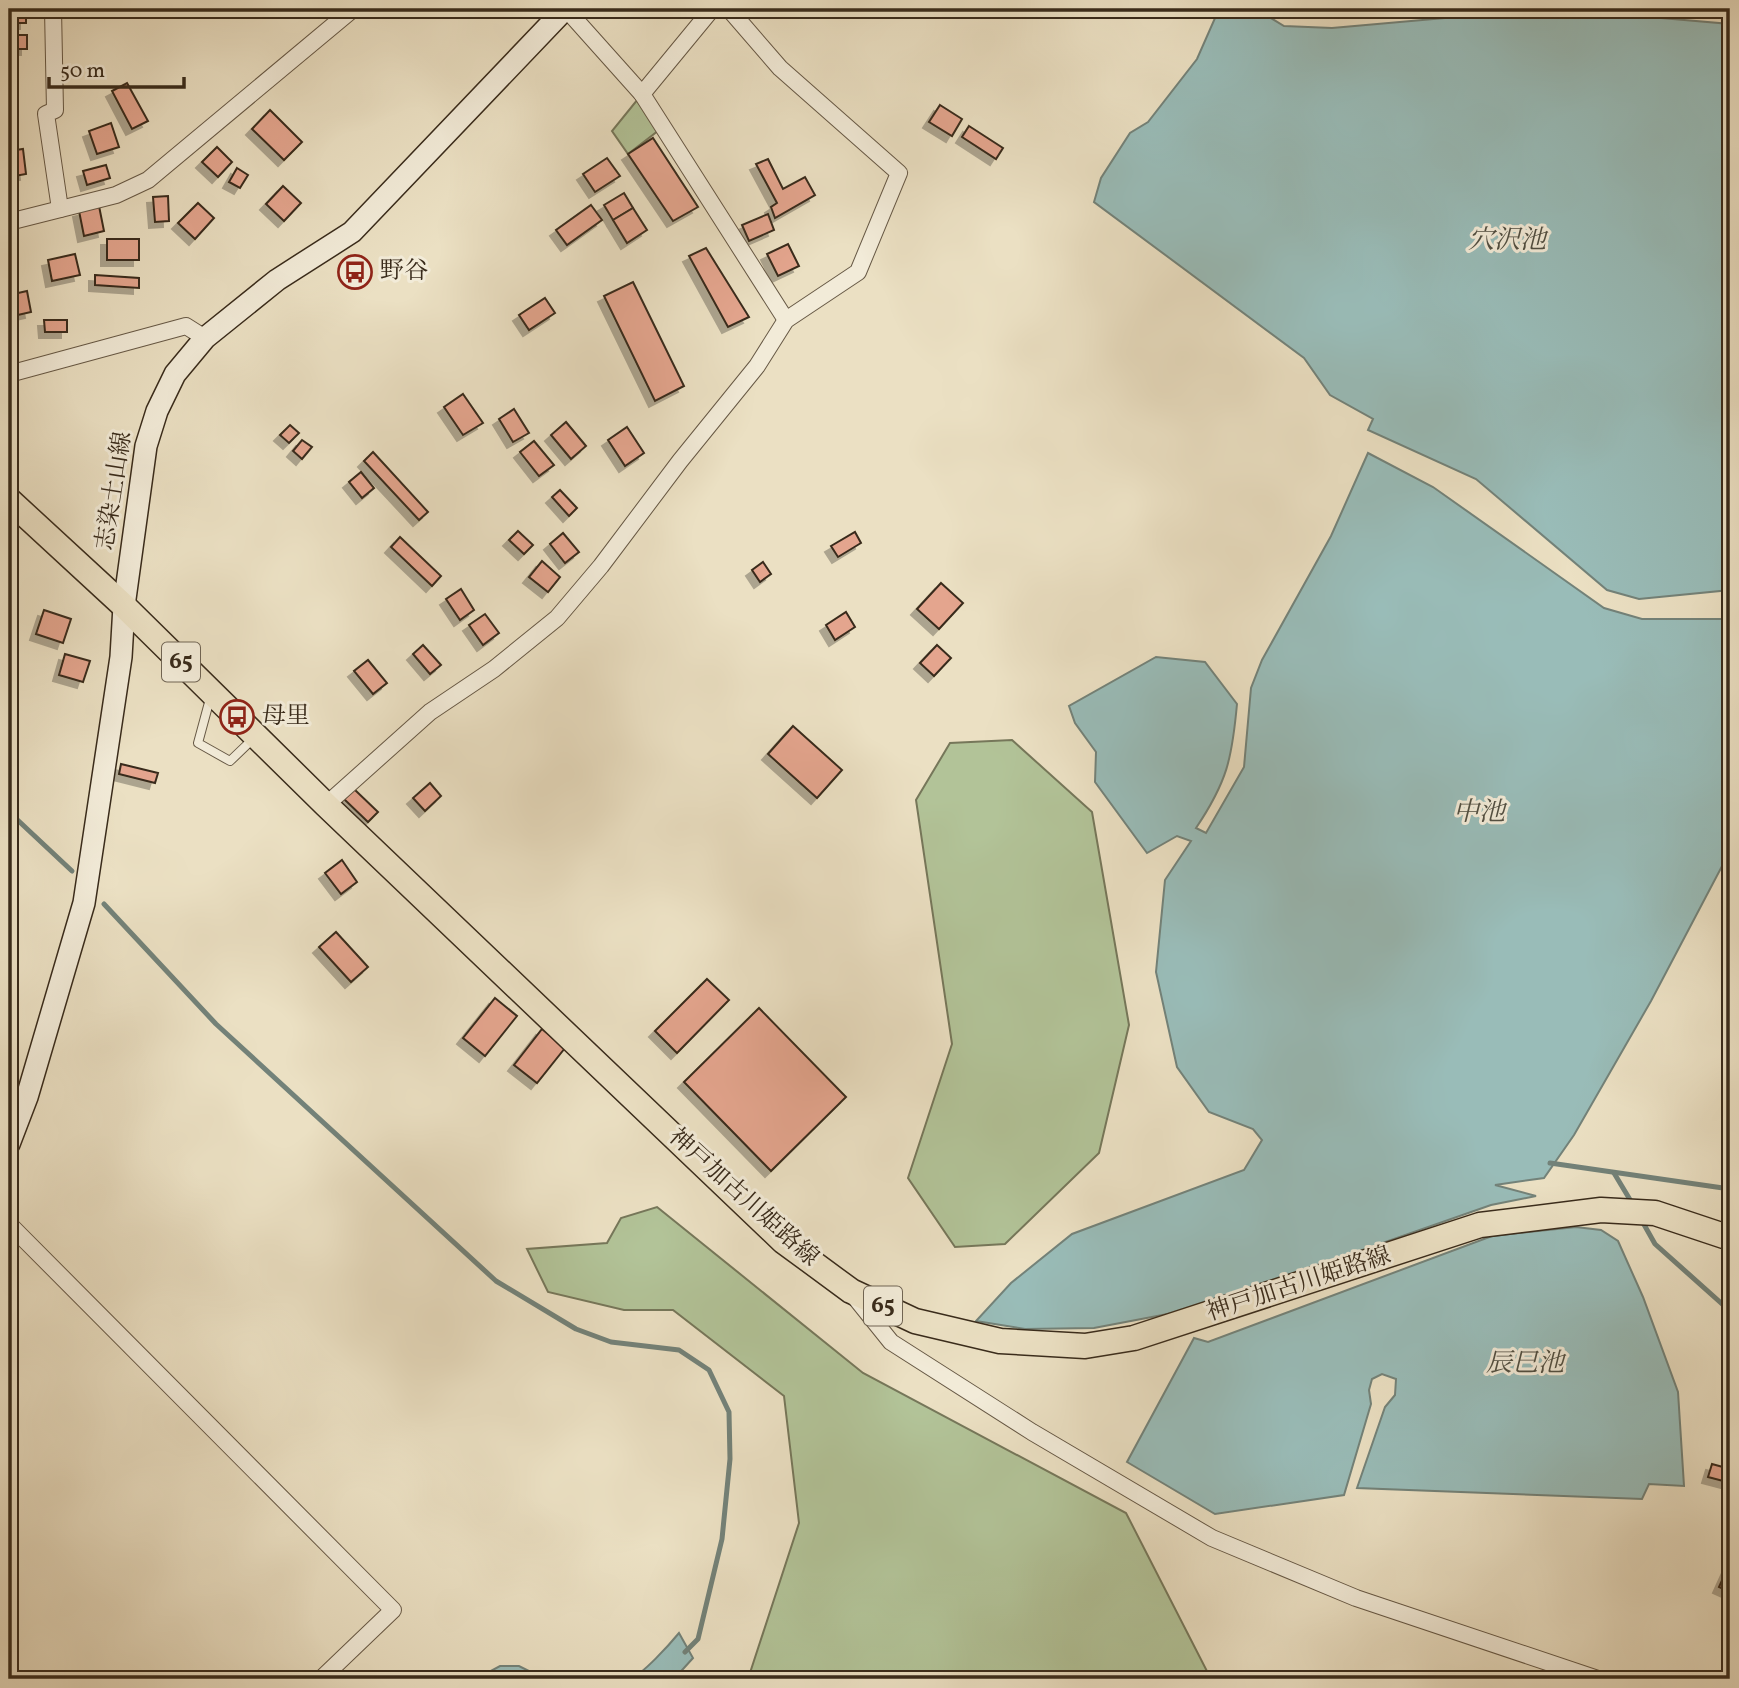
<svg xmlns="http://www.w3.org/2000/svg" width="1739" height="1688" font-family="Vollkorn,'Noto Serif JP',serif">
  <defs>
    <filter id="shadow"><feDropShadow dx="-6" dy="6" stdDeviation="0" flood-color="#0004"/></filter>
  </defs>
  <rect width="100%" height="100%" fill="#ebe0c3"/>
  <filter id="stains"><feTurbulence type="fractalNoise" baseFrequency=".00286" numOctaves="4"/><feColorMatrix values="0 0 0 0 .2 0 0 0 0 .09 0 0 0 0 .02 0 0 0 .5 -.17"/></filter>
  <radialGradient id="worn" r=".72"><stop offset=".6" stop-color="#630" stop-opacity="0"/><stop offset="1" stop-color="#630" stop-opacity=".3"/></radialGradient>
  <g fill="#b2c398" stroke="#76775a" stroke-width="2">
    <path d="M642,94L663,127L628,154L612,131Z"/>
    <path d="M1012,740L1092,812L1129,1025L1099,1153L1005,1244L955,1247L908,1178L952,1044L916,800L950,743Z"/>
    <path d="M657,1207L863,1373L1126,1513L1211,1679H748L799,1523L784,1396L673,1310H624L548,1292L527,1249L607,1243L621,1218Z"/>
  </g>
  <g fill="#99bcb8" stroke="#738279" stroke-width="2">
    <path d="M1219,9H1256L1284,26L1332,28L1445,18L1638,16L1730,24V590L1639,599L1607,590L1476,479L1368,430L1373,419L1330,395L1304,358L1094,202L1101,178L1130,133L1148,122L1197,59Z"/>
    <path d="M1368,453L1433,487L1604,608L1642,619H1730V851L1651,1001L1574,1135L1544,1178L1495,1185L1536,1196L1491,1205L1194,1309L1094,1328L1025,1329L976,1321L1011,1283L1072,1234L1244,1170L1262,1140L1253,1129L1209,1112L1177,1067L1156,972L1165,880L1191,841L1177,836L1147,853L1095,782L1096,752L1075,723L1069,706L1156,657L1205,662L1237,704C1232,759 1227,782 1196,828L1206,833L1244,767L1251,688L1262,660L1331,536Z"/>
    <path d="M1576,1227L1601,1230L1618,1241L1643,1297L1678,1392L1684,1486L1649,1484L1642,1499L1357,1488L1385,1407L1395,1395L1396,1379L1382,1374L1372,1379L1369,1390L1371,1404L1344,1495L1215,1514L1127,1462L1194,1338L1208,1342L1492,1236Z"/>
    <path d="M679,1633L693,1658L674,1679H630C642,1675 670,1644 679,1633Z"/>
    <path d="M500,1666H519L533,1673L535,1679H483V1675Z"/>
  </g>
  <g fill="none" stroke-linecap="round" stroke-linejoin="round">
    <g stroke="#738279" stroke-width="5">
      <path d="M9,812L72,871"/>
      <path d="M104,904L216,1024L496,1281L576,1329L611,1342L679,1350L709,1370L729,1412L730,1459L722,1539L698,1639L685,1652"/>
      <path d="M1550,1163L1730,1189"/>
      <path d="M1614,1173L1632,1203"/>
      <path d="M1642,1221L1655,1244L1730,1311"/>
    </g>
  </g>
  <g fill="#e4a58e" stroke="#392b1b" stroke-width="2" filter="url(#shadow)">
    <rect x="9" y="9" width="17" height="14"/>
    <rect x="9" y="35" width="18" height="14"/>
    <path d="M127,83L148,121L132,129L112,91Z"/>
    <path d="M940,105L962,119L952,136L929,122Z"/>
    <path d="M270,110L302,142L284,160L252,129Z"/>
    <path d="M111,123L119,147L97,154L89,131Z"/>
    <path d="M969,126L1003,148L996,159L962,137Z"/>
    <path d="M653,138L698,207L673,221L628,154Z"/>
    <path d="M217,147L232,162L218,177L202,162Z"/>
    <path d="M23,149L26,174L9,177V151Z"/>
    <path d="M607,158L620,176L595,192L583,174Z"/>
    <path d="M768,159L783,189L805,177L815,195L775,218L771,207L777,203L756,164Z"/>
    <path d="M106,165L110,178L87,185L83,171Z"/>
    <path d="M237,168L248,175L240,188L229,182Z"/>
    <path d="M283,186L301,203L284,221L266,204Z"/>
    <path d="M624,193L633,208L613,220L604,205Z"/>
    <path d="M168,196L169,221L155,222L153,197Z"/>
    <path d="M198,203L214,218L195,239L178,223Z"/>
    <path d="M591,205L602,220L567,245L556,230Z"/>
    <path d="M99,206L104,231L84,236L79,211Z"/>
    <path d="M633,208L647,230L627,243L613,220Z"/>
    <path d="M768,214L774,230L749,241L742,225Z"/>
    <rect x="107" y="239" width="32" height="21"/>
    <path d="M788,244L799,266L778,276L767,254Z"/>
    <path d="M706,248L749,317L728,327L689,256Z"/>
    <path d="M75,254L80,275L52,281L48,260Z"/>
    <path d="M95,275L139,278V288L95,285Z"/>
    <path d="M633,282L684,386L655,401L604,296Z"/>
    <path d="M27,291L31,312L9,317V295Z"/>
    <path d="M545,298L555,313L529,330L519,315Z"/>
    <path d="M44,320H67V332H45Z"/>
    <path d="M463,394L483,423L463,435L444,407Z"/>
    <path d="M514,409L529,433L513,442L499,419Z"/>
    <path d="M566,422L586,446L571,459L551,435Z"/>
    <path d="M290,425L299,433L289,443L280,435Z"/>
    <path d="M627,427L644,453L625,466L608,440Z"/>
    <path d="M302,440L312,447L302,459L293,451Z"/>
    <path d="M534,441L554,465L539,476L520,452Z"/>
    <path d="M373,452L428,512L419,520L364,461Z"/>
    <path d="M361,472L374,488L362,498L349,482Z"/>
    <path d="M560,490L577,508L569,516L552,497Z"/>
    <path d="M518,531L533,545L524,554L509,540Z"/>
    <path d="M855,532L861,543L838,557L831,546Z"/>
    <path d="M563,533L579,552L565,563L550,544Z"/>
    <path d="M400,537L441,576L432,586L391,547Z"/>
    <path d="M542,561L560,577L548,592L529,577Z"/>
    <path d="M763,562L771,574L760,582L752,570Z"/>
    <path d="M941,583L963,603L939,629L917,609Z"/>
    <path d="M461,589L474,610L460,620L446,599Z"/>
    <path d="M44,610L71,619L63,643L36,634Z"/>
    <path d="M846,612L855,627L835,640L826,625Z"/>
    <path d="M485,614L499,633L483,645L469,625Z"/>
    <path d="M423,645L441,665L430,674L413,654Z"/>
    <path d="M937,645L951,658L934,676L920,663Z"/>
    <path d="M65,654L90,661L83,682L59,675Z"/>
    <path d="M368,660L387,683L373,694L354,671Z"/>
    <path d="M793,726L842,770L817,798L768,754Z"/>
    <path d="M121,764L158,773L155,783L119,774Z"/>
    <path d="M430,783L441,796L425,811L413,798Z"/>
    <path d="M354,789L378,812L368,822L344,799Z"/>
    <path d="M342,860L357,882L341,894L325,873Z"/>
    <path d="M336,932L368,967L351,982L319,947Z"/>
    <path d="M707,979L729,1000L677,1053L655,1031Z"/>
    <path d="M495,998L517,1016L485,1056L463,1038Z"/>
    <path d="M759,1008L846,1097L771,1171L684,1082Z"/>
    <path d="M542,1029L565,1048L537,1083L514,1065Z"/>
    <path d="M1712,1464L1730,1469L1727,1482L1708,1477Z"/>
    <path d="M1728,1567L1730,1568V1592L1719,1587Z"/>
  </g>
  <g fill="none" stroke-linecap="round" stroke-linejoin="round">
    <g stroke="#665845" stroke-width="10">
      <path id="service" d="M211,695L198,743L230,761L254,738"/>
    </g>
    <g stroke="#665845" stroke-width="18">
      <g id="minor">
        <path d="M53,9L55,110L46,114L60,209"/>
        <path d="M566,9L642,94L786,320"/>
        <path d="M642,94L712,9"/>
        <path d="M9,222L116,195L148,180L353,9"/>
        <path d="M9,374L186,326L205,338"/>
        <path d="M326,805L430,712L494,669L557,618L601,566L680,461L757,366L786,320L858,272L899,173L780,68L729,9"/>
        <path d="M9,1224L393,1610L321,1679"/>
        <path d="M854,1296L891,1342L1032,1432L1212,1538L1356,1598L1598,1679"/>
      </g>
    </g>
    <g stroke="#392b1b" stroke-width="24">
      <path id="secondary" d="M9,1144L27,1097L84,903L121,657L124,606L146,446L157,411L175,374L205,338L277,280L352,232L565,9"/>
    </g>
    <g stroke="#392b1b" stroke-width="27">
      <path id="primary" d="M9,500L124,606L326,805L783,1241L851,1291L915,1321L1000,1341L1085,1346L1134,1338L1480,1225L1601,1210L1655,1213L1730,1238"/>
    </g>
    <use href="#service" stroke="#f2ebd8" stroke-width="8"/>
    <use href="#minor" stroke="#f2ebd8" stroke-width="16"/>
    <use href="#secondary" stroke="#f2ebd8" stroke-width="21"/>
    <use href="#primary" stroke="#ebe0c3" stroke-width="24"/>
  </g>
  <defs>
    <g id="bus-ring" transform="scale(1.75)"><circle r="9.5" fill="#f2ebd8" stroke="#8f2418" stroke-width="1.5"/><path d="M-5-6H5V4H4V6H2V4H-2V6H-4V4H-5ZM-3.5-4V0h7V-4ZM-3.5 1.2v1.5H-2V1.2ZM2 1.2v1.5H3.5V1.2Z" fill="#8f2418"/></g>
  </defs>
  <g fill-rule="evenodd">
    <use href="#bus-ring" x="355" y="272"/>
    <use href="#bus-ring" x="237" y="717"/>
  </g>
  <g text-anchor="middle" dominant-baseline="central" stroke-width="6" stroke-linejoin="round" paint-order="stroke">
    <g fill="#f2ebd8" stroke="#706554" stroke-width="2">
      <rect x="162" y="642.5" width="38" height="39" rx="5"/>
      <rect x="864" y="1286.5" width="38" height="39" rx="5"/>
    </g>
    <g font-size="23" font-weight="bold" fill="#392b1b">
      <text x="181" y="662">65</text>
      <text x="883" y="1306">65</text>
    </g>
    <g font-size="24" fill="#392b1b" stroke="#f2ebd8" text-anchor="start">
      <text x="380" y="272">野谷</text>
      <text x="262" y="717">母里</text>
    </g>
    <g font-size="24" fill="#392b1b" stroke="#f2ebd8">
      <text transform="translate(115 491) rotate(-81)">志染土山線</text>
      <text transform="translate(743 1198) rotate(42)">神戸加古川姫路線</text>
      <text transform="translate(1299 1285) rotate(-18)">神戸加古川姫路線</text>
    </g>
    <g font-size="26" font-style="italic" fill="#514f42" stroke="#f2ebd8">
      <text x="1507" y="241">穴沢池</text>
      <text x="1479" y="813">中池</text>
      <text x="1525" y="1364">辰巳池</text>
    </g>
  </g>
  <rect width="1739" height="1688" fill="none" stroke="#ebe0c3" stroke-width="35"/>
  <rect x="10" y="10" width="1718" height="1667" fill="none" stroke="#392b1b" stroke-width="3.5"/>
  <rect x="18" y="18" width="1704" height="1653" fill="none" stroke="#392b1b" stroke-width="2"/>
  <path d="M49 77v10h135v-10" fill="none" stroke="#392b1b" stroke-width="3.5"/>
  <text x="60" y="77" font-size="21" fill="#392b1b" stroke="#f2ebd8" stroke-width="5" paint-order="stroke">50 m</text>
  <rect width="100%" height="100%" filter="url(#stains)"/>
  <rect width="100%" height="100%" fill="url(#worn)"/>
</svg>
